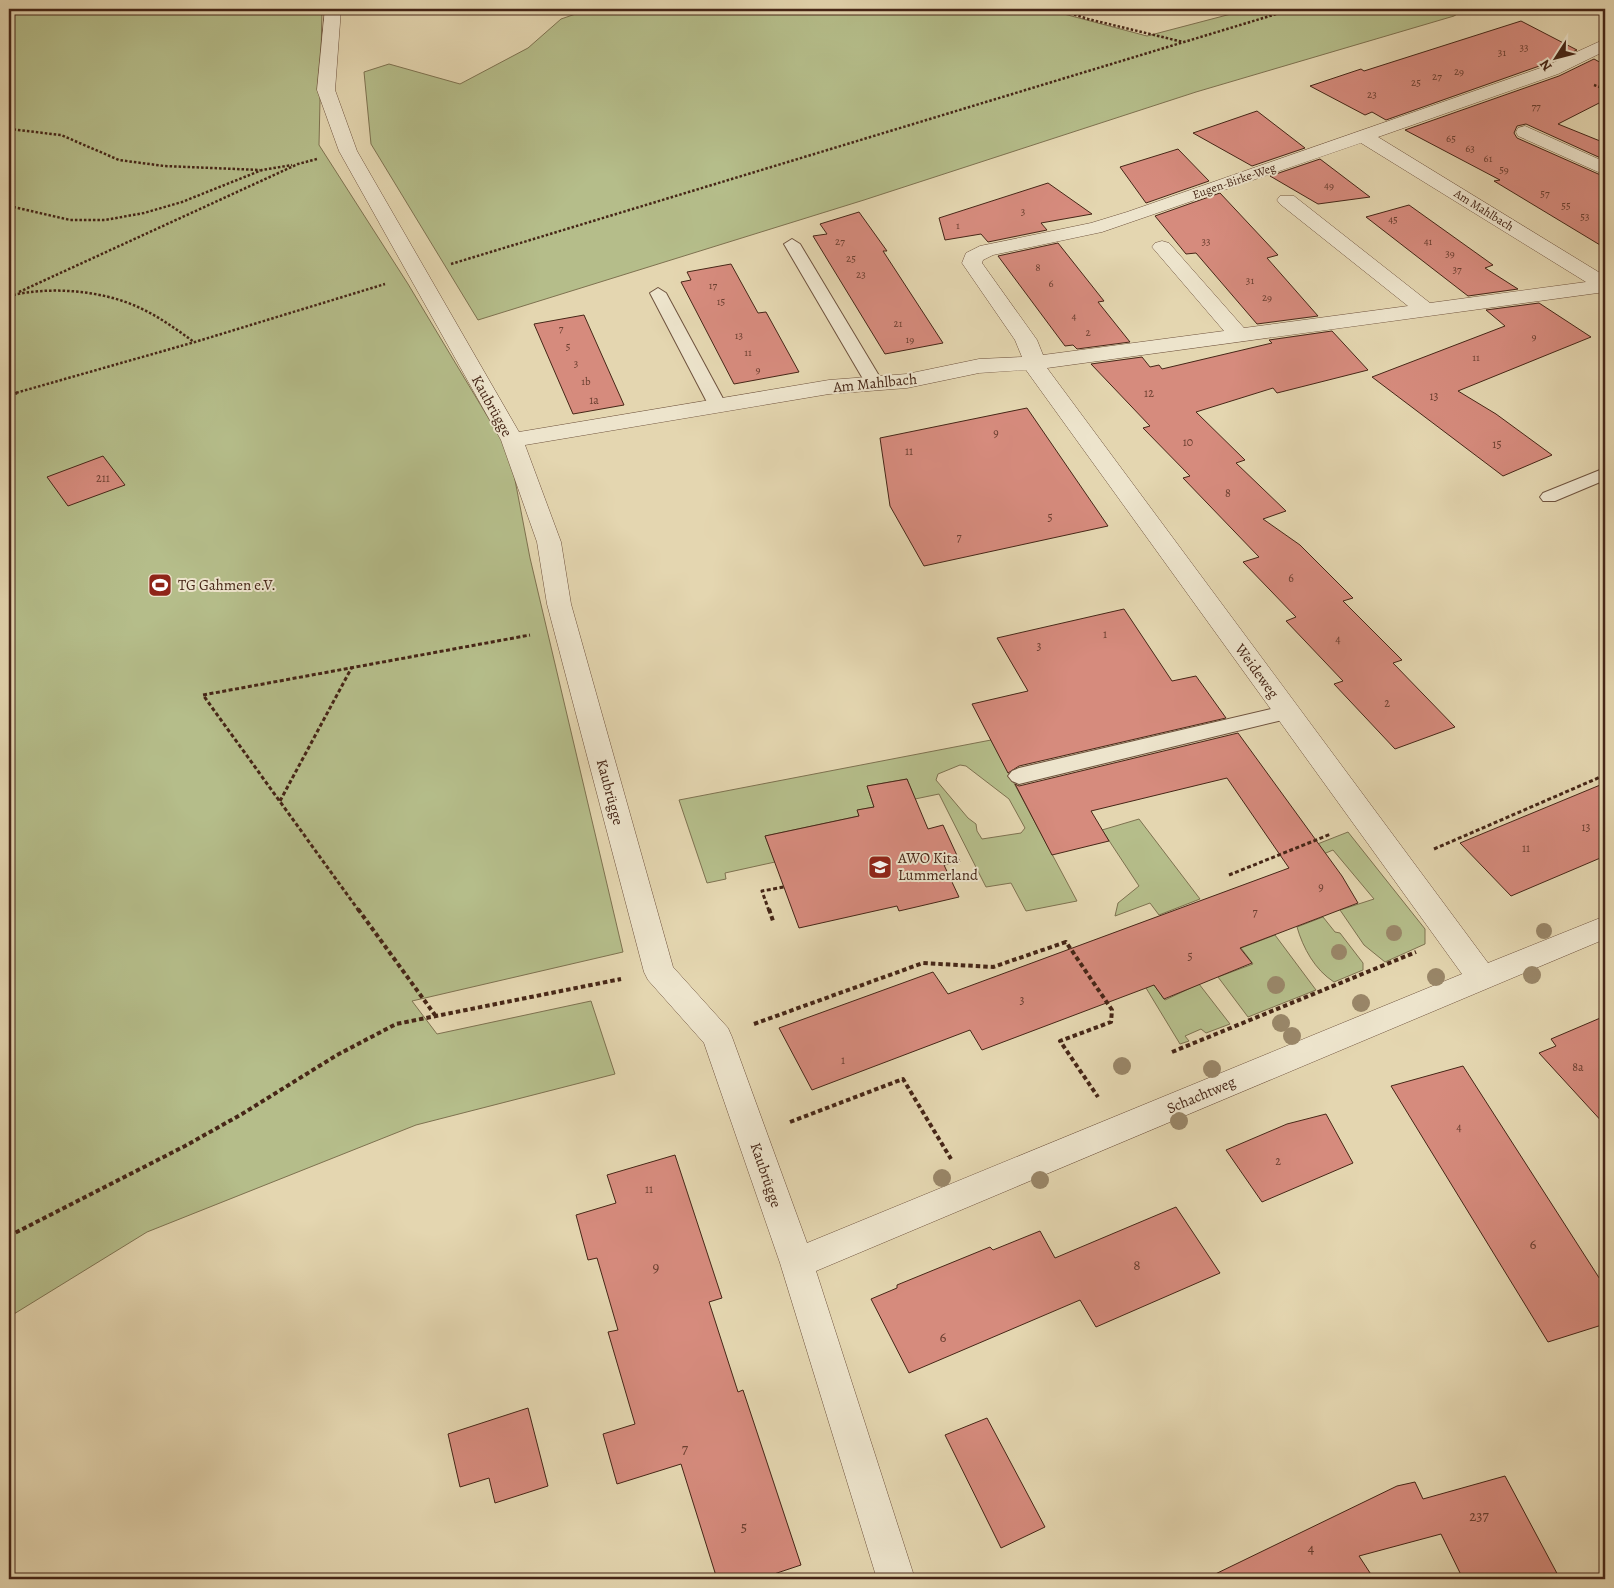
<svg xmlns="http://www.w3.org/2000/svg" width="1614" height="1588" font-family="Alegreya,serif">
  <rect width="100%" height="100%" fill="#e4d6b0"/>
  <filter id="stains"><feTurbulence type="fractalNoise" baseFrequency=".004" numOctaves="4"/><feColorMatrix values="0 0 0 0 .2 0 0 0 0 .09 0 0 0 0 .02 0 0 0 .5 -.17"/></filter>
  <radialGradient id="worn" r=".72"><stop offset=".6" stop-color="#630" stop-opacity="0"/><stop offset="1" stop-color="#630" stop-opacity=".3"/></radialGradient>
  <g fill="#b5bd8a" stroke="#7e7250" fill-rule="evenodd">
    <path d="M9,9H316L322,11L319,145L408,284L510,454L530,558L623,952L412,1001L437,1034L591,1001L615,1074L416,1125L147,1232L9,1317Z"/>
    <path d="M590,9H1045L1147,36L1250,9H1465L1454,16L1196,92L864,200L478,320L371,144L364,72L389,64L460,84L528,48L561,19Z"/>
    <path d="M991,740L1077,901L1026,911L1011,883L986,887L939,794L915,799L907,779L867,786L874,807L858,810L859,816L765,836L775,862L725,873L726,879L707,883L679,800ZM960,765L966,766L1009,799L1025,828L1021,833L982,839L977,831L976,824L968,818L936,780L938,774Z"/>
    <path d="M1139,819L1200,899L1159,915L1150,903L1115,916L1118,903L1139,886L1102,830Z"/>
    <path d="M1348,832L1425,929V944L1385,962L1364,945L1340,910L1374,899L1333,850L1295,866L1287,856Z"/>
    <path d="M1323,917L1335,932L1340,933L1363,963V970L1334,982C1315,970 1303,948 1297,927Z"/>
    <path d="M1275,935L1316,990L1248,1017L1218,977L1253,964L1241,948Z"/>
    <path d="M1126,947L1165,1000L1199,984L1230,1024L1206,1033L1201,1029L1185,1036L1189,1041L1180,1044L1123,950Z"/>
  </g>
  <g fill="#d68b7d" stroke="#462617">
    <path d="M1521,21L1577,50L1545,64L1386,120L1372,112L1365,115L1310,86L1361,69L1364,71Z"/>
    <path d="M1594,59L1605,65V100L1558,124L1605,143V160L1526,124L1517,126L1514,133L1517,138L1605,177V248L1494,181L1500,180L1405,130L1559,76Z"/>
    <path d="M1257,111L1305,148L1252,166L1193,133Z"/>
    <path d="M1178,149L1209,181L1146,203L1120,167Z"/>
    <path d="M1320,159L1370,197L1318,204L1270,176Z"/>
    <path d="M1048,183L1092,214L1041,223L1047,230L988,242L981,234L945,240L939,218Z"/>
    <path d="M1220,193L1278,255L1267,258L1318,316L1257,324L1196,253L1186,254L1155,216Z"/>
    <path d="M1409,205L1493,265L1485,268L1518,289L1468,296L1366,217Z"/>
    <path d="M859,212L887,251H883L943,343L885,354L813,236L827,234L820,224Z"/>
    <path d="M1058,243L1104,301L1098,302L1130,342L1077,349L1073,345L1065,346L998,256Z"/>
    <path d="M731,264L758,313L766,312L799,372L734,384L681,282L691,280L687,272Z"/>
    <path d="M1539,303L1591,337L1458,391L1496,414L1552,455L1503,476L1372,377L1505,326L1486,310Z"/>
    <path d="M584,315L624,405L573,414L534,324Z"/>
    <path d="M1332,331L1368,370L1277,393L1273,388L1196,412L1245,460L1236,463L1286,511L1263,519L1300,545L1353,598L1343,601L1402,660L1393,663L1455,727L1395,749L1334,684L1343,681L1286,621L1296,617L1243,562L1259,557L1183,478L1190,476L1143,428L1150,426L1091,364L1142,357L1150,367L1159,365L1162,369L1272,343L1269,340Z"/>
    <path d="M1027,408L1108,526L924,566L890,506L880,438Z"/>
    <path d="M103,456L125,485L68,506L47,477Z"/>
    <path d="M1124,609L1172,681L1196,676L1226,718L1019,766L1008,773L972,704L1028,691L997,638Z"/>
    <path d="M1238,733L1342,876L1358,903L1240,948L1252,963L1164,999L1154,985L982,1050L970,1030L812,1090L779,1028L933,972L948,994L1289,868L1227,778L1091,811L1109,841L1052,855L1015,784L1019,786Z"/>
    <path d="M907,779L928,829L943,825L960,862L944,865L959,897L899,911L897,906L799,928L765,836L859,816L857,810L874,807L867,786Z"/>
    <path d="M1605,783V856L1511,896L1460,843Z"/>
    <path d="M1605,1016V1125L1539,1053L1556,1046L1551,1039Z"/>
    <path d="M1463,1066L1605,1287V1324L1548,1342L1391,1086Z"/>
    <path d="M1326,1114L1353,1163L1262,1202L1226,1150L1287,1124Z"/>
    <path d="M675,1155L722,1298L709,1302L738,1392L743,1390L801,1565L759,1579H717L681,1464L617,1484L603,1434L635,1424L608,1332L618,1330L597,1258L588,1260L576,1215L616,1203L607,1175Z"/>
    <path d="M1176,1207L1220,1273L1096,1327L1080,1300L909,1373L871,1299L897,1288V1285L990,1247L993,1250L1040,1231L1055,1258Z"/>
    <path d="M528,1408L548,1486L495,1503L489,1478L460,1487L448,1434Z"/>
    <path d="M987,1418L1045,1527L1001,1548L945,1435Z"/>
    <path d="M1505,1476L1560,1579H1463L1441,1534L1359,1556L1374,1579H1205L1397,1486L1415,1482L1423,1499Z"/>
  </g>
  <g fill="none" stroke-linecap="round" stroke-linejoin="round">
    <g stroke="#6e523d" stroke-width="2">
      <g id="service">
        <path d="M792,239L800,244L884,384L881,388H869L866,384L784,244Z"/>
        <path d="M658,288L666,293L727,406L724,410H712L709,406L650,293Z"/>
        <path d="M1605,468V480L1555,501H1543L1540,497L1543,493Z"/>
        <path d="M1288,705L1295,707L1298,712L1295,717L1019,784L1012,781L1008,776L1012,771L1019,768Z"/>
      </g>
    </g>
    <g stroke="#6e523d" stroke-width="1">
      <g id="minor">
        <path d="M325,9H341L335,90L357,151L519,432L829,380L907,374L979,359L1022,357L1015,340L962,263L966,253L980,246L1091,223L1127,212L1546,66L1605,39V51L1558,74L1378,137L1605,276V292L1047,368L1488,963L1605,916V939L816,1271L915,1579H877L780,1263L704,1043L648,980L644,972L547,604L537,542L501,440L339,151L317,90ZM1361,143L1586,282L1430,303L1294,196H1280L1277,200L1280,204L1408,306L1244,328L1169,243L1162,241L1155,243L1152,247L1224,331L1043,355L1037,340L982,263L983,260L993,255L1102,232ZM1026,370L1462,974L807,1243L732,1037L728,1028L673,967L571,604L561,542L525,445L829,394L907,388L979,373Z"/>
        <path d="M1525,126L1605,162V175L1518,136L1516,132L1518,128Z"/>
      </g>
    </g>
    <g stroke="#462617" stroke-width="2.5" stroke-dasharray="2.5 2" stroke-linecap="butt">
      <path d="M1057,9L1088,19L1183,42"/>
      <path d="M1594,85L1605,89"/>
      <path d="M9,129L61,135L119,160L164,166L260,170"/>
      <path d="M9,206L70,220H105L144,213L182,202L262,170L292,165"/>
      <path d="M451,264L1293,9"/>
      <path d="M19,292L298,164L317,159"/>
      <path d="M9,296C48,286 101,290 138,307C158,316 176,329 194,342"/>
      <path d="M12,394L195,342L385,284"/>
    </g>
    <g stroke="#462617" stroke-width="3" stroke-dasharray="4 2.5" stroke-linecap="butt">
      <path d="M9,395L17,393"/>
      <path d="M280,801L352,667"/>
      <path d="M1434,849L1605,775"/>
      <path d="M1229,875L1331,834"/>
      <path d="M359,911L203,695L530,635"/>
      <path d="M769,911L762,891L784,887"/>
    </g>
    <g stroke="#462617" stroke-width="4" stroke-dasharray="4.5 3" stroke-linecap="butt">
      <path d="M358,909L435,1015"/>
      <path d="M769,909L773,921"/>
      <path d="M754,1024L923,963L993,967L1066,942L1112,1010L1111,1022L1060,1041L1098,1097"/>
      <path d="M1172,1052L1416,952"/>
      <path d="M790,1122L903,1079L951,1159"/>
      <path d="M9,1236L185,1146L242,1114L337,1055L396,1024L621,979"/>
    </g>
    <use href="#service" fill="#ede4cc" fill-rule="evenodd"/>
    <use href="#minor" fill="#ede4cc" fill-rule="evenodd"/>
  </g>
  <g fill="#998668">
    <circle cx="1544" cy="931" r="8"/>
    <circle cx="1394" cy="933" r="8"/>
    <circle cx="1339" cy="952" r="8"/>
    <circle cx="1532" cy="975" r="9"/>
    <circle cx="1436" cy="977" r="9"/>
    <circle cx="1276" cy="985" r="9"/>
    <circle cx="1361" cy="1003" r="9"/>
    <circle cx="1281" cy="1023" r="9"/>
    <circle cx="1292" cy="1036" r="9"/>
    <circle cx="1122" cy="1066" r="9"/>
    <circle cx="1212" cy="1069" r="9"/>
    <circle cx="1179" cy="1121" r="9"/>
    <circle cx="942" cy="1178" r="9"/>
    <circle cx="1040" cy="1180" r="9"/>
  </g>
  <defs>
    <g id="stadium-square" transform="scale(1.25)"><rect x="-9" y="-9" width="18" height="18" rx="4" fill="#8f2418" stroke="#ede4cc"/><path d="M0-5a6.5 5 0 1 0 0 10a6.5 5 0 1 0 0-10ZM-3.5-1.8h7v3.6h-7Z" fill="#fff"/></g>
    <g id="school-square" transform="scale(1.25)"><rect x="-9" y="-9" width="18" height="18" rx="4" fill="#8f2418" stroke="#ede4cc"/><path d="M0-5L7-2L0 1L-7-2ZM-4 1L0 2.5L4 1V4Q0 6-4 4Z" fill="#fff"/></g>
  </defs>
  <g fill-rule="evenodd">
    <use href="#stadium-square" x="160" y="585"/>
    <use href="#school-square" x="880" y="867"/>
  </g>
  <g text-anchor="middle" dominant-baseline="central" stroke-width="4" stroke-linejoin="round" paint-order="stroke">
    <g font-size="11" fill="#6a3f30">
      <text x="1524" y="47">33</text>
      <text x="1502" y="52">31</text>
      <text x="1459" y="71">29</text>
      <text x="1437" y="76">27</text>
      <text x="1416" y="82">25</text>
      <text x="1372" y="94">23</text>
      <text x="1536" y="106">77</text>
      <text x="1451" y="138">65</text>
      <text x="1470" y="148">63</text>
      <text x="1488" y="158">61</text>
      <text x="1504" y="169">59</text>
      <text x="1329" y="185">49</text>
      <text x="1545" y="193">57</text>
      <text x="1566" y="205">55</text>
      <text x="1023" y="211">3</text>
      <text x="1585" y="216">53</text>
      <text x="1393" y="219">45</text>
      <text x="958" y="225">1</text>
      <text x="840" y="241">27</text>
      <text x="1206" y="241">33</text>
      <text x="1428" y="241">41</text>
      <text x="1450" y="253">39</text>
      <text x="851" y="258">25</text>
      <text x="1038" y="267">8</text>
      <text x="1457" y="269">37</text>
      <text x="861" y="274">23</text>
      <text x="1250" y="280">31</text>
      <text x="1051" y="283">6</text>
      <text x="713" y="285">17</text>
      <text x="1267" y="297">29</text>
      <text x="721" y="301">15</text>
      <text x="1074" y="316">4</text>
      <text x="898" y="323">21</text>
      <text x="561" y="328">7</text>
      <text x="1088" y="332">2</text>
      <text x="739" y="335">13</text>
      <text x="1534" y="336">9</text>
      <text x="910" y="339">19</text>
      <text x="568" y="346">5</text>
      <text x="748" y="352">11</text>
      <text x="1476" y="357">11</text>
      <text x="576" y="363">3</text>
      <text x="758" y="369">9</text>
      <text x="586" y="381">1b</text>
    </g>
    <g font-size="12" fill="#462617" stroke="#ede4cc">
      <text transform="translate(1234 181) rotate(-19)">Eugen-Birke-Weg</text>
      <text transform="translate(1484 210) rotate(32)">Am Mahlbach</text>
    </g>
    <g font-size="12" fill="#6a3f30">
      <text x="1149" y="393">12</text>
      <text x="1434" y="396">13</text>
      <text x="594" y="400">1a</text>
      <text x="996" y="433">9</text>
      <text x="1188" y="442">10</text>
      <text x="1497" y="444">15</text>
      <text x="909" y="451">11</text>
      <text x="103" y="478">211</text>
      <text x="1228" y="493">8</text>
      <text x="1050" y="517">5</text>
      <text x="959" y="537">7</text>
      <text x="1291" y="578">6</text>
      <text x="1105" y="634">1</text>
      <text x="1338" y="639">4</text>
      <text x="1039" y="646">3</text>
      <text x="1387" y="703">2</text>
      <text x="1586" y="827">13</text>
      <text x="1526" y="848">11</text>
      <text x="1321" y="887">9</text>
      <text x="1255" y="912">7</text>
      <text x="1190" y="956">5</text>
      <text x="1022" y="1000">3</text>
      <text x="843" y="1060">1</text>
      <text x="1578" y="1067">8a</text>
      <text x="1459" y="1127">4</text>
      <text x="1278" y="1161">2</text>
      <text x="649" y="1189">11</text>
    </g>
    <g font-size="15" fill="#462617" stroke="#ede4cc">
      <text transform="translate(875 383) rotate(-6)">Am Mahlbach</text>
      <text transform="translate(492 406) rotate(61)">Kaubrügge</text>
      <text transform="translate(1257 671) rotate(54)">Weideweg</text>
      <text transform="translate(610 792) rotate(75)">Kaubrügge</text>
      <text transform="translate(1201 1095) rotate(-23)">Schachtweg</text>
      <text transform="translate(766 1175) rotate(71)">Kaubrügge</text>
    </g>
    <g font-size="15" fill="#462617" stroke="#ede4cc" text-anchor="start">
      <text x="178" y="585">TG Gahmen e.V.</text>
      <text x="898" y="858">AWO Kita<tspan x="898" dy="17">Lummerland</tspan></text>
    </g>
    <g font-size="15" fill="#6a3f30">
      <text x="1533" y="1244">6</text>
      <text x="1137" y="1265">8</text>
      <text x="656" y="1267">9</text>
      <text x="943" y="1337">6</text>
      <text x="685" y="1449">7</text>
      <text x="1479" y="1516">237</text>
      <text x="744" y="1527">5</text>
      <text x="1311" y="1548">4</text>
    </g>
  </g>
  <rect width="1614" height="1588" fill="none" stroke="#e4d6b0" stroke-width="30"/>
  <rect x="10" y="10" width="1594" height="1568" fill="none" stroke="#462617" stroke-width="2.5"/>
  <rect x="15" y="15" width="1584" height="1558" fill="none" stroke="#462617"/>
  <g transform="translate(1556 58) rotate(234)" stroke="#ede4cc" stroke-width="4" paint-order="stroke">
  <path d="M0-4L9 19L0 12L-9 19Z" fill="#462617"/>
  <text y="-8" font-size="14" font-weight="bold" text-anchor="middle" fill="#462617">N</text>
  </g>
  <rect width="100%" height="100%" filter="url(#stains)"/>
  <rect width="100%" height="100%" fill="url(#worn)"/>
</svg>
